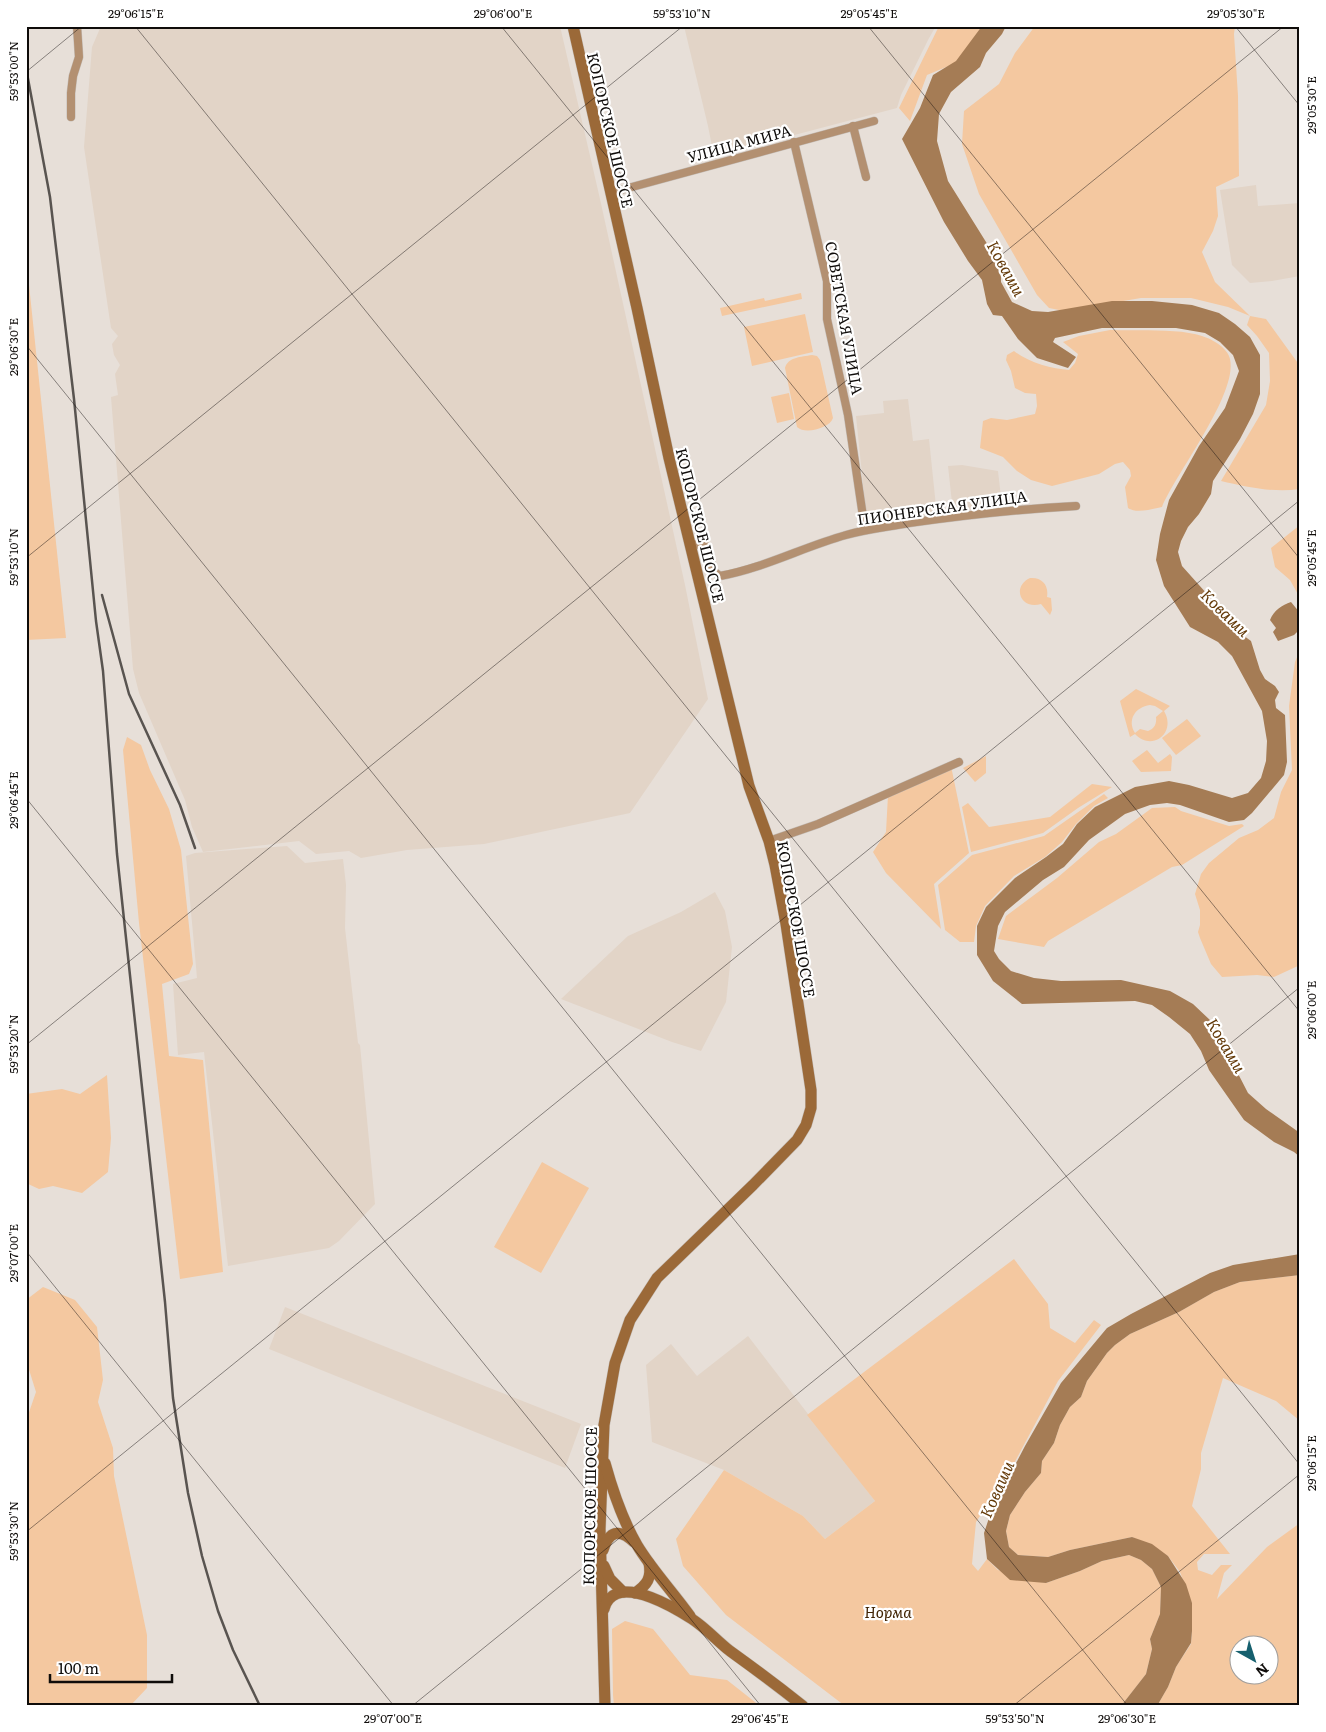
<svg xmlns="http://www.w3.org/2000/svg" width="1326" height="1732" font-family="Literata,serif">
  <rect width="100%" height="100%" fill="#e7dfd8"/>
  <g fill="#e2d4c7">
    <path d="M101,26H560L600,199L685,585L708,699L630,813L484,844L407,850L361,858L349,851L316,854L299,841L203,852L192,827L185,800L139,693L133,669L111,397L118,395L115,374L120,365L114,355L112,344L118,336L111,328L84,147L92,47Z"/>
    <path d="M684,26H936L928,40L901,95L897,108L714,156L708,126Z"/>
    <path d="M1256,185L1258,206L1300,203V276L1272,281L1250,283L1232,265L1220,190Z"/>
    <path d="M908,399L913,441L929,439L937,516L867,523L856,416L884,413L883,401Z"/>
    <path d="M962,465L998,471L1002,506L953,512L948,466Z"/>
    <path d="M287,846L305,863L343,859L346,885L345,928L358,1043L360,1045L375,1204L339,1241L329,1248L228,1266L204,1052L178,1055L173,984L197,978L186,856L195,853Z"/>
    <path d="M715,892L725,911L732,947L726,1002L701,1051L672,1042L561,999L628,936L681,912Z"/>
    <path d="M285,1307L581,1424L565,1468L269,1349Z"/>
    <path d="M748,1336L875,1501L825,1539L803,1516L724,1470L652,1442L646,1365L671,1344L697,1376Z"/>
  </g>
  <g fill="#f4c8a0" fill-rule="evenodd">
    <path d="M939,26H982L958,62L927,75L910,121L899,108Z"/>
    <path d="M1035,26H1235L1234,34L1238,96L1239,176L1216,187L1218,216L1213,231L1202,252L1215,282L1250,316L1266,319L1300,366V489C1274,493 1246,487 1221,481L1266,405L1270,381L1269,353L1257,336L1247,325L1250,316L1228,307L1191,298H1141L1064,311L1049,308L1037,295L979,194L962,144L964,111L999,84L1015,53Z"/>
    <path d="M26,256L66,638L26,640Z"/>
    <path d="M801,293L802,299L722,316L720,308L764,298L765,301Z"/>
    <path d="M805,314L813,352L752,366L744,327Z"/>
    <path d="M1110,330C1136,331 1179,328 1202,336C1212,339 1228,348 1230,359C1238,394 1176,473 1162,507C1151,509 1137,514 1128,508L1125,487L1131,476L1130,470L1123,462L1115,464L1099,474L1052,486L1031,480L1017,471L1003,457L980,448L983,421L991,418L1007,420L1035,414L1037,406L1036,394L1025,393L1015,388L1011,371L1006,360L1007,355L1014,351C1027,362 1052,369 1069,370L1075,363L1078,354L1063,342L1079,336Z"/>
    <path d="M812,355L817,356L820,360L833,418C830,428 805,435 797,427L785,368C788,357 801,357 812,355Z"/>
    <path d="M789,393L794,419L777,423L771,397Z"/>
    <path d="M1300,525V598L1290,580L1275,567L1271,548Z"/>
    <path d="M1030,578C1042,577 1049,585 1047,597L1051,598L1052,610L1050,615L1041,604C1021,610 1011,587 1030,578Z"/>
    <path d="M1300,650V965L1274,977L1257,975L1222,977L1211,964L1200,938L1198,932L1200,925V910L1195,894L1201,874L1209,863L1239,838L1258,830L1274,818L1281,792L1292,770L1289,706L1295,662Z"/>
    <path d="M1136,689L1170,706L1164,711C1177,733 1152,752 1135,734L1130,737L1120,701ZM1150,705L1155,706L1163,711L1156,717C1157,724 1154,729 1148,731L1140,729L1135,733C1127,720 1135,707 1150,705Z"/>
    <path d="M1187,719L1201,736L1176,755L1162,738Z"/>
    <path d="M127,737L141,745L150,770L169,809L181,850L193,964L189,974L162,984L169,1056L203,1060L223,1272L180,1279L139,923L123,750Z"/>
    <path d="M1147,750L1158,763L1170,754L1172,757L1171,771L1141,772L1132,761Z"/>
    <path d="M986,756V773L975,782L963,768Z"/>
    <path d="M951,766L969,853L934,884L941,929L886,873L873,852L886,832L888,795Z"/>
    <path d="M1092,784L1112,787L1078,808L1043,833L971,852L962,807L968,803L989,827L1050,817Z"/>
    <path d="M1104,794L1108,798L1094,806L1076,824L1062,842L1045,857L1014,876L985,906L976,926L974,942H960L945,930L938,885L972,855L1044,836Z"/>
    <path d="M1175,807L1181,811L1229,826L1242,824L1244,826L1182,865L1172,867L1048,941L1044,947L998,939L1006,916L1057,878L1099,842L1116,834L1152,808Z"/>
    <path d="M107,1075L111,1138L108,1172L82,1193L53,1186L39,1189L26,1183L28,1162H26V1094L62,1089L80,1094Z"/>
    <path d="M542,1162L589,1188L541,1273L494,1247Z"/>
    <path d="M1014,1259L1048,1304L1050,1328L1075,1343L1094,1320L1101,1325L1058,1381L1010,1471L976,1522L972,1564L978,1571L987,1559L998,1570L1046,1583L1080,1571L1102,1561L1129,1555L1141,1560L1152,1569L1161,1587L1160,1614L1150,1639L1152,1649L1146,1674L1121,1706H845L726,1615L683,1566L676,1539L724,1470L803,1516L825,1539L875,1501L807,1415Z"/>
    <path d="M1300,1275V1421L1276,1401L1223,1378L1201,1453V1469L1192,1506L1230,1554H1204L1197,1562L1198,1570L1212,1575L1221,1565H1232L1224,1573L1217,1599L1267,1547L1300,1523V1706H1157L1168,1687L1176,1667L1191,1644L1192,1631V1604L1180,1572L1168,1556L1132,1537L1070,1550L1048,1557L1018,1555L1009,1547L1006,1531L1010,1515L1025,1492L1041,1473L1042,1461L1054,1443L1060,1425L1070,1407L1081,1397L1087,1381L1107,1353L1115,1345L1130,1334L1179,1312L1214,1292L1240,1282ZM1238,1644H1268V1674H1238Z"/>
    <path d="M43,1287L75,1300L97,1327L103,1380L98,1402L113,1448L114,1476L147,1635V1688L130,1706H26V1421L36,1392L26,1360V1300Z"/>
    <path d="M625,1621L653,1629L690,1675L727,1680L760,1706H614L613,1695L612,1629Z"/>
  </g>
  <g fill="#a57c55">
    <path d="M982,26H1006L1002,34L986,53L980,67L951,92L939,114L937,141L948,181L991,250L1001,276V282L1012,302L1032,311L1048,312L1112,301H1152L1192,305L1219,313L1235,324L1250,337L1260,355V394L1253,414L1240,439L1213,481L1211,494L1199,514L1188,527L1181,541L1178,552L1182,566L1216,604L1224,616L1240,633L1251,641L1260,670L1265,679L1275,686L1279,692L1275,700L1276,708L1285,715L1287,762L1284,775L1252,813L1244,820L1229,822L1180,805L1167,803L1150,805L1125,814L1089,840L1064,867L1043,880L1005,912L998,926L994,951L999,959L1011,971L1034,978L1061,981L1121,980L1170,991L1193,1004L1211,1021L1224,1038L1231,1060L1248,1093L1266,1109L1300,1133V1157L1294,1152L1274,1142L1244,1120L1209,1070L1201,1051L1190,1034L1169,1017L1152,1005L1135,1001L1022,1004L993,981L977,955V926L986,907L1015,878L1046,857L1063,844L1077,824L1095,807L1135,787L1169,781L1189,785L1232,798L1248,793L1261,778L1266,761L1267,741L1262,711L1232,656L1218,642L1190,627L1164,586L1156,560L1160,534L1169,500L1199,446L1225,408L1239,371L1233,355L1220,342L1205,333L1176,328H1102L1055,338L1053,342L1076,357L1068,368L1037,358L1018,339L1002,316L993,315L987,304L982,280L968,261L944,222L902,139L920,108L933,75L956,61Z"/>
    <path d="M1291,602L1300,613V629L1294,635L1278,641L1273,632L1276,628L1270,620C1274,610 1282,605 1291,602Z"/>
    <path d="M1300,1254V1275L1240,1282L1214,1292L1179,1312L1130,1334L1115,1345L1107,1353L1087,1381L1081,1397L1070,1407L1060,1425L1054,1443L1042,1461L1041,1473L1025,1492L1010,1515L1006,1531L1009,1547L1018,1555L1048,1557L1070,1550L1132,1537L1152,1544L1168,1556L1186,1584L1192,1603V1631L1191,1643L1176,1667L1168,1687L1157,1706H1121L1146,1674L1152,1649L1150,1639L1160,1614L1161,1587L1152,1569L1141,1560L1129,1555L1102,1561L1080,1571L1046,1583L1010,1580L987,1559L984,1533L992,1509L1025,1446L1061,1383L1107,1328L1131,1314L1210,1273L1233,1265Z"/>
  </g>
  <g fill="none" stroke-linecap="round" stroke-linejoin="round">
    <g stroke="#c4bdb7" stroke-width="9">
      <g id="street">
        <path d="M71,117V93L73,76L79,57L77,26"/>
        <path d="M853,126L866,177"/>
        <path d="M794,142L827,281V319L848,415L865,530"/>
        <path d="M610,193L874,121"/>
        <path d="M690,544L705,545L709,551L713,571L720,576C764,568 803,547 846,535C867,529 888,527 909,523C965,515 1020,509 1076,506"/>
        <path d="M769,841L818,824L959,762"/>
      </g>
    </g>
    <g stroke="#c4bdb7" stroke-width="12">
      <g id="secondary">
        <path d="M573,26L637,308L669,458L749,786L769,841L775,865L786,924L811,1090V1108L806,1125L797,1140L753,1185L657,1278L630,1320L615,1363L604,1425L600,1529L605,1706"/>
        <path d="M605,1463C613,1492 622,1519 637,1545C652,1570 673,1592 690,1616"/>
        <path d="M603,1550C609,1531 619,1528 634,1542"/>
        <path d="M604,1566L610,1579L623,1592"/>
        <path d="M635,1593C647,1585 652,1578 649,1563"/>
        <path d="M604,1609C605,1606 606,1602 609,1599C627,1579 675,1608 692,1619C706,1628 717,1641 730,1651C755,1669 779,1687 803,1706"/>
      </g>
    </g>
    <use href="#street" stroke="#b39071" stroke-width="8"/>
    <use href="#secondary" stroke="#9b6938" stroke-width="11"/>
    <g stroke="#595450" stroke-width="2.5">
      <path d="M26,68L50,197L74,399L96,621L103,671L117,854L165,1302L173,1398L188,1493L202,1556L218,1611L233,1650L260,1706"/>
      <path d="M102,595L129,694L180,805L195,848"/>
    </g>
  </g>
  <path fill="none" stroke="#0f0c0a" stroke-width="1" stroke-opacity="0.45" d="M135,26L1300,1465M501,26L1300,1012M868,26L1300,559M1235,26L1300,106M26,72L82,26M26,345L1128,1706M26,558L683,26M26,798L761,1706M26,1045L1284,26M26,1251L394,1706M26,1532L1300,500M26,1704L28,1706M412,1706L1300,987M1013,1706L1300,1474"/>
  <g text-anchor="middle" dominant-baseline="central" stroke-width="4.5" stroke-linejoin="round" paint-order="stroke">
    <g font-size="15" fill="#0f0c0a" stroke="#fff">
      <text transform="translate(611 130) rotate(77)">КОПОРСКОЕ ШОССЕ</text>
      <text transform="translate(739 143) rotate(-15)">УЛИЦА МИРА</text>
      <text transform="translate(845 318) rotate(80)">СОВЕТСКАЯ УЛИЦА</text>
      <text transform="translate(942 507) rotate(-8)">ПИОНЕРСКАЯ УЛИЦА</text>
      <text transform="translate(701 525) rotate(76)">КОПОРСКОЕ ШОССЕ</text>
      <text transform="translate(797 919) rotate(80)">КОПОРСКОЕ ШОССЕ</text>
      <text transform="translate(589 1506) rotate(-89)">КОПОРСКОЕ ШОССЕ</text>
    </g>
    <g font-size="15" font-style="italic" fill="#402303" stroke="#fff">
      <text x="888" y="1611">Норма</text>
    </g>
    <g font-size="16" font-style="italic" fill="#633908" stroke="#fff">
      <text transform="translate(1007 268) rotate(61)">Коваши</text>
      <text transform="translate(1226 612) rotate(44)">Коваши</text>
      <text transform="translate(1227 1045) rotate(59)">Коваши</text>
      <text transform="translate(996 1489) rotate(-66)">Коваши</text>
    </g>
  </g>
  <rect width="1326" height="1732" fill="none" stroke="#ffffff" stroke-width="55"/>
  <g transform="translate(1254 1660) rotate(141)"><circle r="24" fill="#ffffff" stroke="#9f9e9d"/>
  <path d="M0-4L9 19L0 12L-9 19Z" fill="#16606e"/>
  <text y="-8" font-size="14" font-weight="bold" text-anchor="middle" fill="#0f0c0a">N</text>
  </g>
  <path d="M50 1674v8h122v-8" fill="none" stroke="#0f0c0a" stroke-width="2.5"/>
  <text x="58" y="1674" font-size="15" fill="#0f0c0a" stroke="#ffffff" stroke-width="4" paint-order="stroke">100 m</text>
  <rect x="28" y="28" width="1270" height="1676" fill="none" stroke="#0f0c0a" stroke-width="2"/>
  <g font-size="12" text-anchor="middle" fill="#0f0c0a">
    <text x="136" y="18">29°06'15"E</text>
    <text x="503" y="18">29°06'00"E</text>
    <text x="682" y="18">59°53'10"N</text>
    <text x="869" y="18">29°05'45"E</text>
    <text x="1236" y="18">29°05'30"E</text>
    <text transform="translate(14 71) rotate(-90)" y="4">59°53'00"N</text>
    <text transform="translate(1312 105) rotate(-90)" y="4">29°05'30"E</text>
    <text transform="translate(14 347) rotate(-90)" y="4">29°06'30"E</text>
    <text transform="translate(14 557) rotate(-90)" y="4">59°53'10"N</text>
    <text transform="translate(1312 558) rotate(-90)" y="4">29°05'45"E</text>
    <text transform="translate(14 800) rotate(-90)" y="4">29°06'45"E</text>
    <text transform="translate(1312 1010) rotate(-90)" y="4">29°06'00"E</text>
    <text transform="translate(14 1044) rotate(-90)" y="4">59°53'20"N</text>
    <text transform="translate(14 1253) rotate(-90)" y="4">29°07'00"E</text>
    <text transform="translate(1312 1463) rotate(-90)" y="4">29°06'15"E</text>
    <text transform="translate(14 1531) rotate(-90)" y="4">59°53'30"N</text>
    <text x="393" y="1723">29°07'00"E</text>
    <text x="760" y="1723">29°06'45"E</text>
    <text x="1015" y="1723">59°53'50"N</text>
    <text x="1127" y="1723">29°06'30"E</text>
  </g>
</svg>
